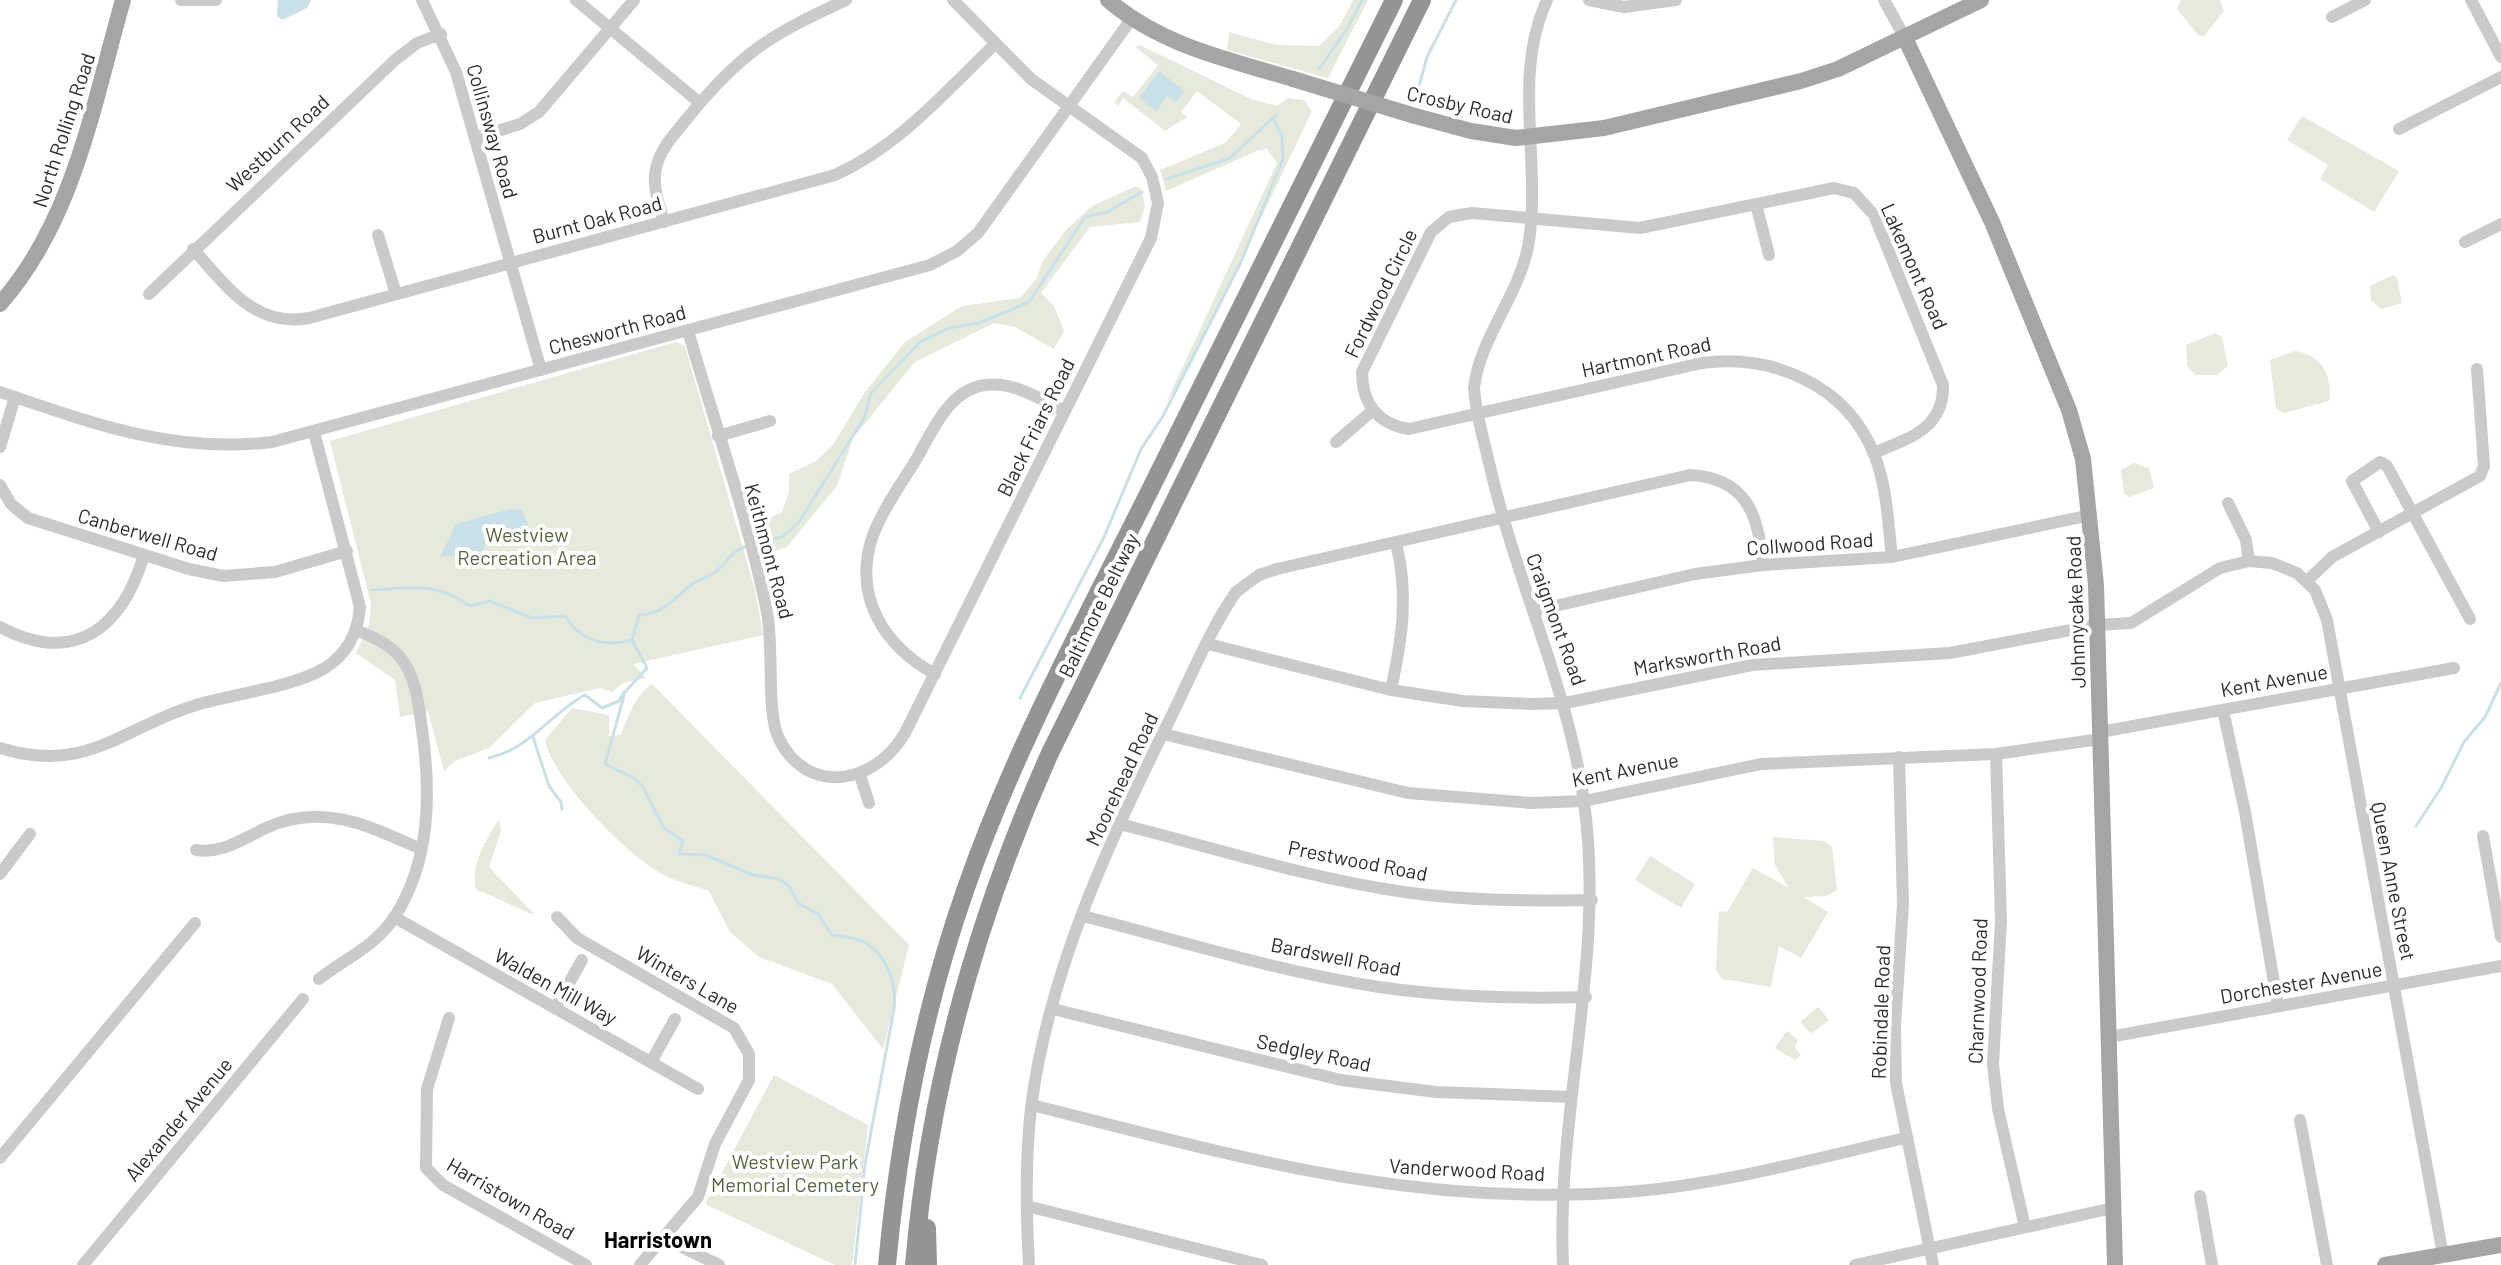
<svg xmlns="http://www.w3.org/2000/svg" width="2501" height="1265" font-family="Barlow,sans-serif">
  <rect width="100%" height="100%" fill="#fff"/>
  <g fill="#e5eadc">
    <path d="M1353,0H1368L1328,78L1227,50L1229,32L1277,45L1319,46L1340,25Z"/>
    <path d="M2181,0H2220L2224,11L2204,36H2199L2177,9Z"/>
    <path d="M1140,45L1251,99L1277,106L1288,98L1304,100L1312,111L1191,365L1166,403L1277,163L1267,149L1257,151L1166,191L1160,170L1225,143L1241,124L1197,91L1181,112L1187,117L1165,131L1123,98L1118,106L1114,102L1123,91L1133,97L1158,65L1135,47Z"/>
    <path d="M2302,116L2399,171L2374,212L2320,179L2328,165L2287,140Z"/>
    <path d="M1136,186L1141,189L1145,206L1140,222L1090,227L1041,293L1054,306L1064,331L1054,349L1015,327L994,323L915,362L853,438L837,486L787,547L762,555L754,525L782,512L789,492V474L816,461L833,445L865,392L905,342L962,306L1020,298L1037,278L1042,262L1066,230L1092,206Z"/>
    <path d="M2393,275L2397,278L2402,303L2381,309L2371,300L2370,286Z"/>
    <path d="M2215,333L2222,337L2228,366L2217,375H2195L2187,365L2186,345Z"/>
    <path d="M676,342L685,346L755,590L763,635L633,664L646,678L623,683L612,692L600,688L535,703L489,748L455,761L444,771L428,711L400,717L395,680L356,653L369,625L371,604L330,441Z"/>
    <path d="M2295,351C2321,355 2333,375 2329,401L2284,413L2276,409L2270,360Z"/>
    <path d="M2134,463L2149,468L2154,488L2129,497L2124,494L2121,470Z"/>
    <path d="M652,684L909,945L883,1049L832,984L759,957L730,932L709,891C696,886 680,883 668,877C630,859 553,781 545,740L572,708L609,715V736L621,735C629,715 634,697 652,684Z"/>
    <path d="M499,819L501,831L489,867L535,915C513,908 497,896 476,890C470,864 486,841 499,819Z"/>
    <path d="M1773,837L1824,841L1832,847L1837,890L1826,896L1803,897L1828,912L1801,958L1779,946L1771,987L1722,979L1716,970L1719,911L1727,912L1753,868L1789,888L1775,865Z"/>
    <path d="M1650,856L1695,884L1681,908L1635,880Z"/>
    <path d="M1818,1007L1829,1020L1811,1034L1800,1022Z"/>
    <path d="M1787,1031L1798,1040L1795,1048L1801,1055L1795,1060L1775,1048Z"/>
    <path d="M774,1075L868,1125L852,1265H835L705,1204Z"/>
  </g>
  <g fill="#cae0e8">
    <path d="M278,0H311L307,8L282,20L277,16Z"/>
    <path d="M1159,71L1185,91L1176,102L1166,96L1157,112L1139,98Z"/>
    <path d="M510,509L522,510L534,538H493L479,553L440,557L456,524Z"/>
  </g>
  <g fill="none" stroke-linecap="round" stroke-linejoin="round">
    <g stroke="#cae0e8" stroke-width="3">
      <path d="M1319,69L1347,29L1362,0"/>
      <path d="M1416,97L1427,57L1456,0"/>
      <path d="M1167,179L1230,158L1276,115"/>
      <path d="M755,544L782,537L799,522L864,418L871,393L920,342L949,328L979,323L1029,302L1085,217L1107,212L1142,192"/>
      <path d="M748,546C731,550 728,563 714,573C707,578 699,579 692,584C674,598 663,615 639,615L632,640L647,668L625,692L605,764L634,778L643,787L664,828L683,841L679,854L706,855L753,875L779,879L789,886L798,903L818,914L832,935C842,937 855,937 864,942C887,954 897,985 894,1009L865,1164L855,1265"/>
      <path d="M372,590C411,588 436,581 470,606L490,601L532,618L565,616C581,642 605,647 632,640"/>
      <path d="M1020,698L1104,537L1141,449L1163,416L1241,262L1283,159L1282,136L1273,118"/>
      <path d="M533,737L549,786L561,802L562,809"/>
      <path d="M489,758C530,749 551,713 585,695L602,708L619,701L624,692"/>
      <path d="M2416,826L2441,788L2464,742L2485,717L2501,683"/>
    </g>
    <g stroke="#cacaca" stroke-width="12">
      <path d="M181,0H216"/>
      <path d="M422,0L456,72L541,370"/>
      <path d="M576,0L700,103"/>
      <path d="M1547,0C1512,76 1541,161 1529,241C1521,294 1480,336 1474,388C1476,416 1485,444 1491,471C1517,583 1568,687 1584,802C1606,958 1556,1109 1563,1265"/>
      <path d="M1589,0L1624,7L1676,0"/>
      <path d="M1884,0L1905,38"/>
      <path d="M2471,0L2501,57"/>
      <path d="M2332,17L2365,0"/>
      <path d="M2399,129L2501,77"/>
      <path d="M475,138L520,124L539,112L634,0"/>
      <path d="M1756,204L1769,255"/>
      <path d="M664,222C659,204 652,186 656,168C660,149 674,135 685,121C740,53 768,36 846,0"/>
      <path d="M378,235L396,294"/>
      <path d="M2465,242L2501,224"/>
      <path d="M193,249C226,285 254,328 309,318L835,175C899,146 944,93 994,45"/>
      <path d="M149,294L395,60L417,43L441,34"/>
      <path d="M688,331C715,424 748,518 767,612C774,648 766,713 779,739C809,798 876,783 905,733L1151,238L1158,203L1152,177L1142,158L1031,79L953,0"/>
      <path d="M0,392C92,423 174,454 272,442L930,265L957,251L978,233L1132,18"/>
      <path d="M718,436L770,421"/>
      <path d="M1336,442L1372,411"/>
      <path d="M0,447L15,397"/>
      <path d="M1873,453C1908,439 1944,429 1943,385L1874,215L1854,193L1834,188L1640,228L1472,213L1449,217L1431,232L1362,372C1362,404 1378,424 1409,429L1702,363C1772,354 1846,384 1874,454C1887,486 1888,523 1892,557"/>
      <path d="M0,485L11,504L28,518L189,569L223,576L275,572L347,551"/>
      <path d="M2228,503L2246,540L2249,561"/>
      <path d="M2379,532L2352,481L2380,462L2387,466L2470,619"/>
      <path d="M2307,581L2332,557L2480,476L2484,466L2477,369"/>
      <path d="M1533,611L1695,574L1763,565L1892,557L2091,515"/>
      <path d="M0,627C74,666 122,629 144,555"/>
      <path d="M1208,644L1391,690L1463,701L1531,704L1565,703L1752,665L1950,653L2097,625L2131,623L2220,568L2249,561L2272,563L2297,573L2315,590L2327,620L2443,1255"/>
      <path d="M935,674C884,646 853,597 872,538C882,510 902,483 917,458C933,430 949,390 985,385C1013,381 1040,399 1065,411"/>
      <path d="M1391,690C1402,639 1409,594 1396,543"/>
      <path d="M2223,710L2245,812L2278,1006"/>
      <path d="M2100,732L2454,668"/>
      <path d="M1163,734L1408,793L1531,803L1584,801L1761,764L1996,754L2100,739"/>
      <path d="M0,748C87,775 121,728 196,705C235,693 291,688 325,668C347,654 358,632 360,607L314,432"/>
      <path d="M1996,754L2001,920L1993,1064L1998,1109L2025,1227"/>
      <path d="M1899,757L1903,904L1895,1026L1896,1083L1933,1265"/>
      <path d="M860,775L869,803"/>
      <path d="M1120,824C1214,848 1308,878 1404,892C1466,901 1529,901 1592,900"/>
      <path d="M2483,836L2501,937"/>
      <path d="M196,850C223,854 242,839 266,828C322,802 369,826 421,849"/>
      <path d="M0,874L30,834"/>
      <path d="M1083,916C1181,941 1279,972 1379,987C1448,997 1517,999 1586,997"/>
      <path d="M394,917L698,1089"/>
      <path d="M557,917L577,938L734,1028L749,1054V1080L715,1144L698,1197L640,1265"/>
      <path d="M319,979C346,958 374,947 394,918C431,861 431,793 422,729C419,708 417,683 405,664C394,646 376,638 356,630"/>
      <path d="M555,1008L582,960"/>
      <path d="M1053,1009L1341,1080L1436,1092L1571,1097"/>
      <path d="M449,1018L427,1089L426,1168L443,1185L586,1265"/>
      <path d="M2109,1037L2501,966"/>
      <path d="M651,1062L675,1019"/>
      <path d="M1032,1105C1239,1157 1420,1210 1638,1191C1728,1183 1817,1158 1905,1138"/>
      <path d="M2300,1120L2327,1265"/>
      <path d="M0,1158L195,923"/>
      <path d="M2200,1196L2212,1265"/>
      <path d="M1027,1206L1262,1265"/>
      <path d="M665,1239L719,1265"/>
      <path d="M83,1265L303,999"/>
      <path d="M1029,1265C1026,1212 1025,1160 1031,1108C1048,973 1109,841 1169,721C1190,679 1209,631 1236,592L1259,575L1277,569L1690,475C1747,478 1759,516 1763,565"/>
      <path d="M1855,1265L2113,1208"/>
    </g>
    <g stroke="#a5a5a5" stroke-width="16">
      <path d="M1108,0C1162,46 1227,59 1293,79"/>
      <path d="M1905,38L1992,222L2069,410L2083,459L2096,585L2115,1265"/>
      <path d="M1415,116L1471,131L1516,138L1604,128L1801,81L1838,69L1981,0"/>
      <path d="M0,304C74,220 93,105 123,0"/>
      <path d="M2385,1265L2501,1245"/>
    </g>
    <g stroke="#949494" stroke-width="18">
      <path d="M927,1228L928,1265"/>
      <path d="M887,1265C899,1136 923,1010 966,888C1015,747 1088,615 1154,482C1234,321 1314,161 1394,0"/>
      <path d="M914,1265C929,1087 977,916 1050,753L1422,0"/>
    </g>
    <path stroke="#a5a5a5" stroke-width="16" d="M1293,79L1415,116"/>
  </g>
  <g text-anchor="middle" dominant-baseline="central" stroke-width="8" stroke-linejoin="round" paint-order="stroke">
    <g font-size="20" fill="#2d2d2d" stroke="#fff">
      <text transform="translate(1460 104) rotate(13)">Crosby Road</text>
      <text transform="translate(63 130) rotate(-72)">North Rolling Road</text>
      <text transform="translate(493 131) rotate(74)">Collinsway Road</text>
      <text transform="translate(277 143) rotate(-43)">Westburn Road</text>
      <text transform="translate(597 219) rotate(-15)">Burnt Oak Road</text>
      <text transform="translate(1915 266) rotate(66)">Lakemont Road</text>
      <text transform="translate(1380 293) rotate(-64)">Fordwood Circle</text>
      <text transform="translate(617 329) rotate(-15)">Chesworth Road</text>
      <text transform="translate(1646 356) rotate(-12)">Hartmont Road</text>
      <text transform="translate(1035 427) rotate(-64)">Black Friars Road</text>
      <text transform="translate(148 534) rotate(16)">Canberwell Road</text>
      <text transform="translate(1810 543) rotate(-4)">Collwood Road</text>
      <text transform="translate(770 551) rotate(75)">Keithmont Road</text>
      <text transform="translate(1098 605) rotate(-64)">Baltimore Beltway</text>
      <text transform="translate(2075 612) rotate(-92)">Johnnycake Road</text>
      <text transform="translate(1557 619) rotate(70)">Craigmont Road</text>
      <text transform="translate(1707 655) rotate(-10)">Marksworth Road</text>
      <text transform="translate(2274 680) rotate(-10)">Kent Avenue</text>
      <text transform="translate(1625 769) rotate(-11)">Kent Avenue</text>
      <text transform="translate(1121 779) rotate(-65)">Moorehead Road</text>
      <text transform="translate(1358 860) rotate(11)">Prestwood Road</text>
      <text transform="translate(2394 881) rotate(79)">Queen Anne Street</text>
      <text transform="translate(1336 956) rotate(11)">Bardswell Road</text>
      <text transform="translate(688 979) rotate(30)">Winters Lane</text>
      <text transform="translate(2301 982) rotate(-10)">Dorchester Avenue</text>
      <text transform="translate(556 986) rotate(29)">Walden Mill Way</text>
      <text transform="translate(1977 991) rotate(-88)">Charnwood Road</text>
      <text transform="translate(1880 1012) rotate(-88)">Robindale Road</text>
      <text transform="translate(1314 1052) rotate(12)">Sedgley Road</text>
      <text transform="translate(178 1119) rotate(-50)">Alexander Avenue</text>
      <text transform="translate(1467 1169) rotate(3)">Vanderwood Road</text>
      <text transform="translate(511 1198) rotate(30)">Harristown Road</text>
    </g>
    <g font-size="20" fill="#55653f" stroke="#fff">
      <text x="527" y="534">Westview<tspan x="527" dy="23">Recreation Area</tspan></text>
      <text x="795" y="1161">Westview Park<tspan x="795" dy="23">Memorial Cemetery</tspan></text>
    </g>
    <g font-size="22" font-weight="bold" fill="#000" stroke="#fff">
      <text x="658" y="1239">Harristown</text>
    </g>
  </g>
</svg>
